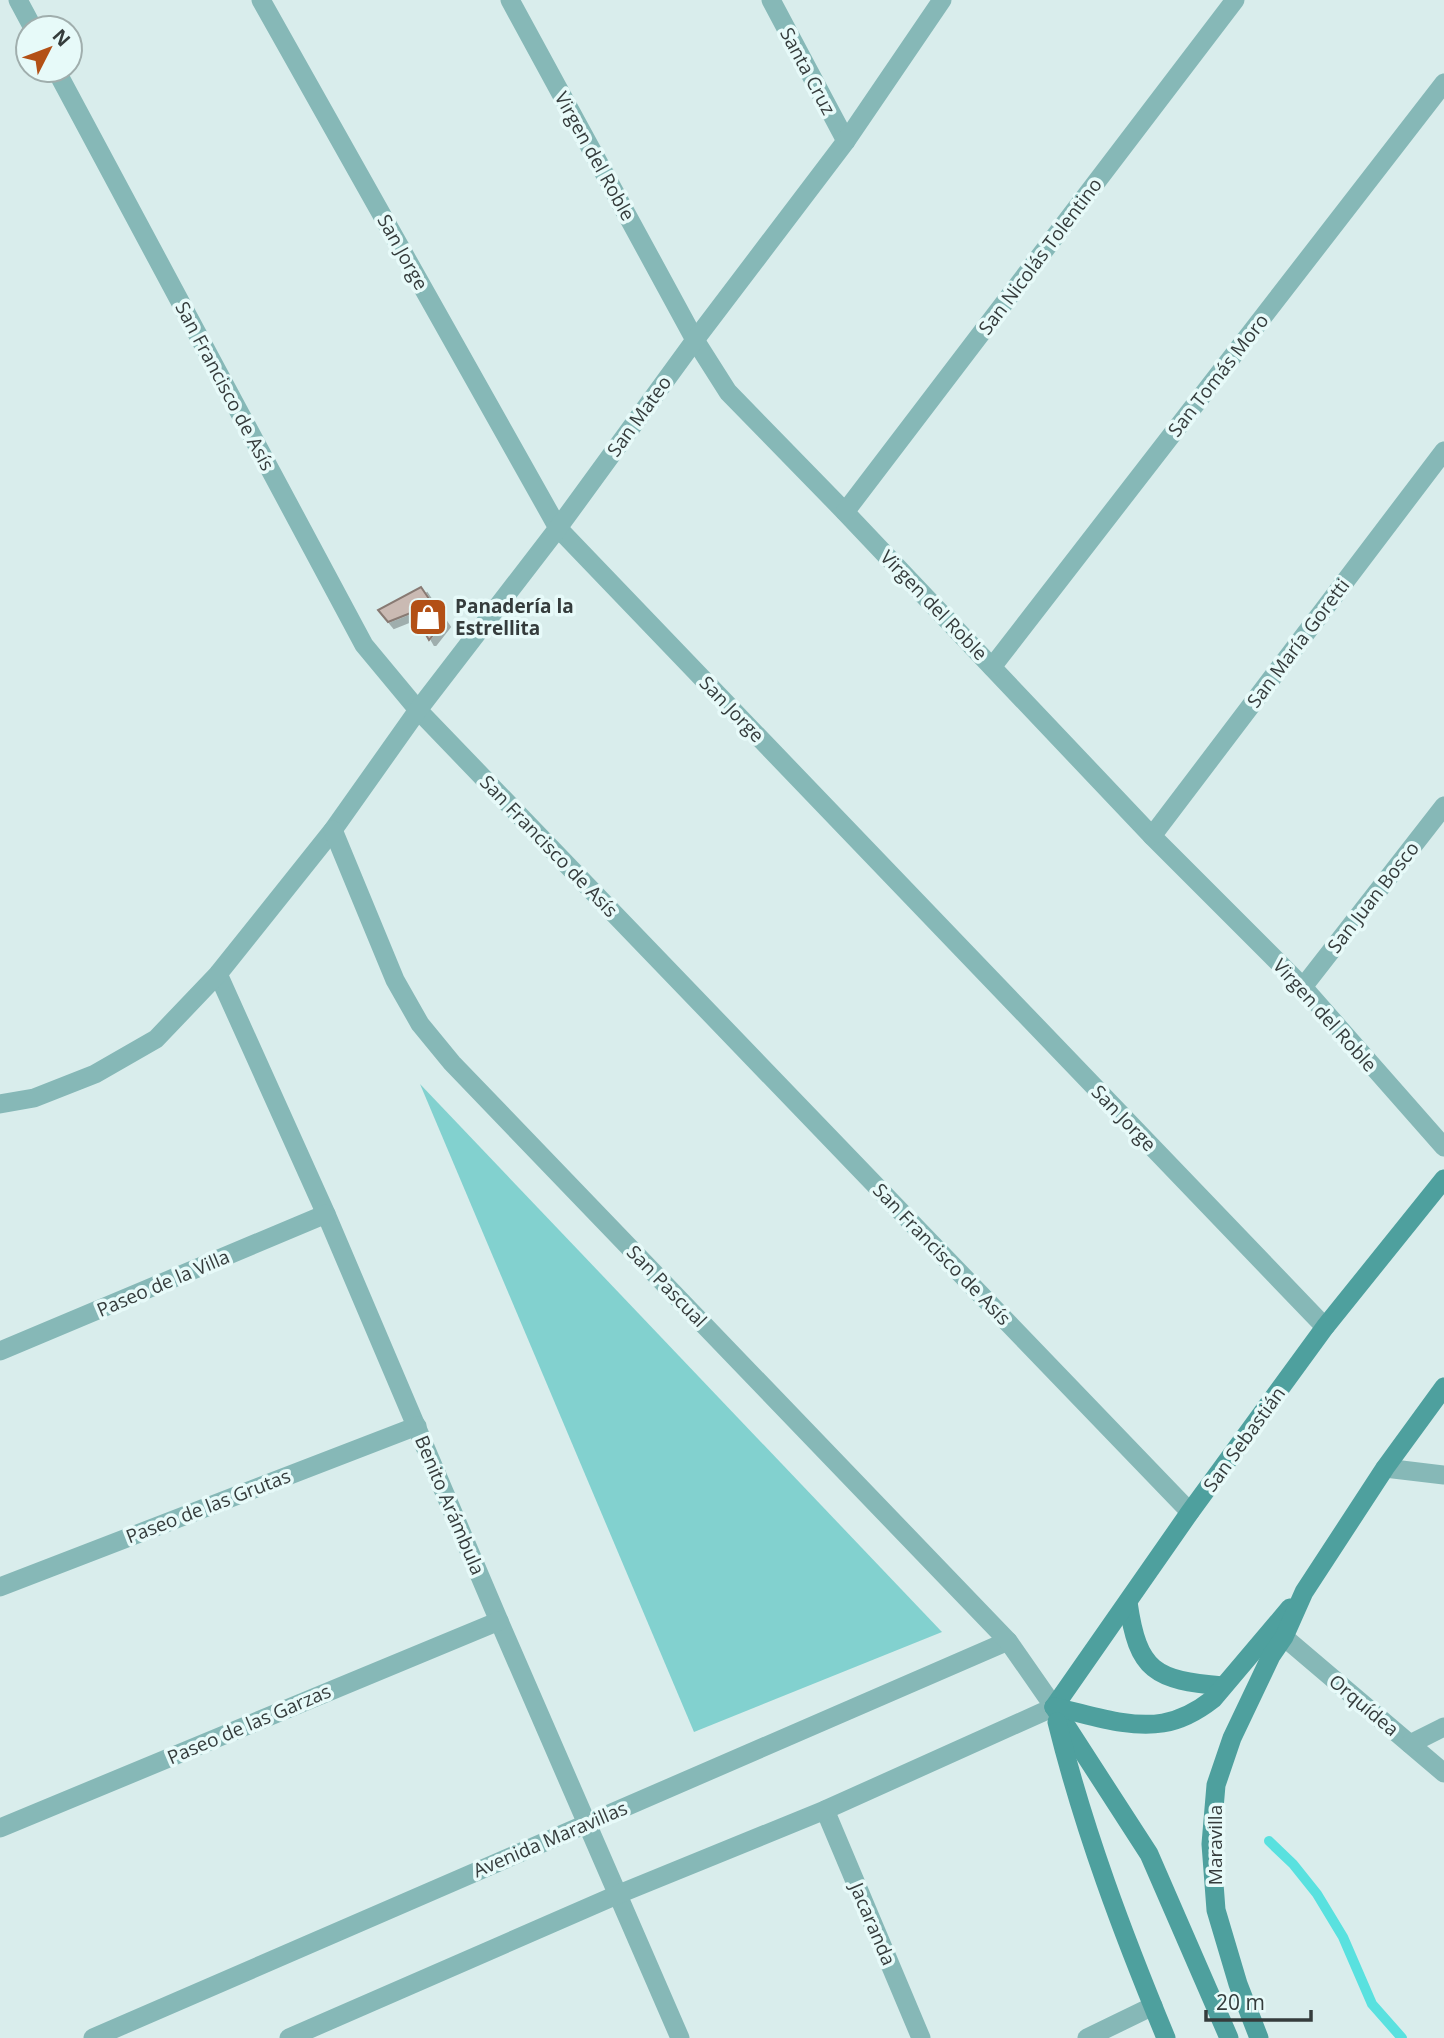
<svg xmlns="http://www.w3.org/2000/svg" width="1444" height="2038" font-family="'Open Sans',sans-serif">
  <defs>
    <filter id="shadow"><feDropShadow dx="6" dy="6" stdDeviation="0" flood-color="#0004"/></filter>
  </defs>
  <rect width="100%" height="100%" fill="#d9edec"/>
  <path fill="#82d1cf" d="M420,1084L942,1632L694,1732Z"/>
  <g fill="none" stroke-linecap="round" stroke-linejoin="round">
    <path stroke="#59e1df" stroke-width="10" d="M1269,1841L1293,1864L1317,1894L1343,1937L1372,2004L1402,2038"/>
  </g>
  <path fill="#cabab3" stroke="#887a73" stroke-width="2" filter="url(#shadow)" d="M421,587L444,621L429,640L413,612L388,622L378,610Z"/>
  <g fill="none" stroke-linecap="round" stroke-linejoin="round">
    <g stroke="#86b8b7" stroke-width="19">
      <path d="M18,0L33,28"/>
      <path d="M261,0L558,528L1325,1327"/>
      <path d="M510,0L695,340L728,392L845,512L1152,836L1303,987L1444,1147"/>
      <path d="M771,0L846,141"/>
      <path d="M56,70L364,645L418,710L1190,1512"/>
      <path d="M845,512L1235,0"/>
      <path d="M992,667L1444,83"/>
      <path d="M1152,836L1444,451"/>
      <path d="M218,974L326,1214L499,1621L680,2038"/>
      <path d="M1303,987L1444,806"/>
      <path d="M0,1104L34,1098L95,1074L156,1039L218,974L333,830L418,710L558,528L695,340L846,141L942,0"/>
      <path d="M0,1351L326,1214"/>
      <path d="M1385,1468L1444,1475"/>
      <path d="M0,1587L417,1426"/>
      <path d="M1284,1637L1444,1773"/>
      <path d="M1410,1744L1444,1727"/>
      <path d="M825,1810L921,2038"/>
      <path d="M0,1828L499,1621"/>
      <path d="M93,2038L1008,1641"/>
      <path d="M289,2038L619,1894L825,1810L1054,1707L1008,1641L452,1063L420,1024L395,980L333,830"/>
      <path d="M1087,2038L1153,2006"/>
    </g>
    <g stroke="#4ea09e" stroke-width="19">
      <path d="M1128,1602C1138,1672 1155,1680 1223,1686"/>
      <path d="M1054,1707L1190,1512L1325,1327L1444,1179"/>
      <path d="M1054,1707L1149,1854L1229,2038"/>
      <path d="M1054,1707C1088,1714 1128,1729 1163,1723C1181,1720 1199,1710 1213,1699L1290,1608"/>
      <path d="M1057,1722C1084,1831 1123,1934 1166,2038"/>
      <path d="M1259,2038L1238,1984L1216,1910L1211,1844L1216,1785L1232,1738L1271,1656L1284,1637L1304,1592L1385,1468L1444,1387"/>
    </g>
  </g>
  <defs>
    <g id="shop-square" transform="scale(2.0125)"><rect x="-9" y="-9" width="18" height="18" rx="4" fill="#b35016" stroke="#e7faf9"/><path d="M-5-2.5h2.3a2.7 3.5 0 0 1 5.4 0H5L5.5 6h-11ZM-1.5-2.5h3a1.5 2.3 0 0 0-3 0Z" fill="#fff"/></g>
  </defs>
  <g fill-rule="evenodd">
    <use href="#shop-square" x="428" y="617"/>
  </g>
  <g text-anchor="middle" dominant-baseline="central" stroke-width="7" stroke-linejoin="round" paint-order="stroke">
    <g font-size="19" fill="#353c3c" stroke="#e7faf9">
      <text transform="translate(808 71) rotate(62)">Santa Cruz</text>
      <text transform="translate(595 156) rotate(61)">Virgen del Roble</text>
      <text transform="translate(403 252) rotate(61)">San Jorge</text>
      <text transform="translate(1040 256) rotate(-53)">San Nicolás Tolentino</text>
      <text transform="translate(1218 375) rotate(-52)">San Tomás Moro</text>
      <text transform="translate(225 386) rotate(62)">San Francisco de Asís</text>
      <text transform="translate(639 416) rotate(-54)">San Mateo</text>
      <text transform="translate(934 605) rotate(46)">Virgen del Roble</text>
      <text transform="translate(1298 643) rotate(-53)">San María Goretti</text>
      <text transform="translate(732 709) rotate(46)">San Jorge</text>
      <text transform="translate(549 846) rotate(46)">San Francisco de Asís</text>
      <text transform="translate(1373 897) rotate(-52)">San Juan Bosco</text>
      <text transform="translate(1325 1015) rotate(48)">Virgen del Roble</text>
      <text transform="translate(1124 1118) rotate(46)">San Jorge</text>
      <text transform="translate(942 1254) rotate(46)">San Francisco de Asís</text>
      <text transform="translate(163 1283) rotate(-23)">Paseo de la Villa</text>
      <text transform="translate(667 1286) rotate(46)">San Pascual</text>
      <text transform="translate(1244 1439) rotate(-54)">San Sebastián</text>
      <text transform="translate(450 1505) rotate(67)">Benito Arámbula</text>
      <text transform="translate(208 1506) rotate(-21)">Paseo de las Grutas</text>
      <text transform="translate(1364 1705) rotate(40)">Orquídea</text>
      <text transform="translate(249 1724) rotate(-23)">Paseo de las Garzas</text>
      <text transform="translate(550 1839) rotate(-23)">Avenida Maravillas</text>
      <text transform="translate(1215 1845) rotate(-90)">Maravilla</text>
      <text transform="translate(873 1924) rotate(67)">Jacaranda</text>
    </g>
    <g font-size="19" font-weight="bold" fill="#353c3c" stroke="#e7faf9" text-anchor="start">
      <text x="455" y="606">Panadería la<tspan x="455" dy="22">Estrellita</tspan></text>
    </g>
  </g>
  <g transform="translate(49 49) rotate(48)"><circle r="33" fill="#e7faf9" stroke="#a0aead" stroke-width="2"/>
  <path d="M0-5L12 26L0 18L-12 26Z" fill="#b35016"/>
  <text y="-10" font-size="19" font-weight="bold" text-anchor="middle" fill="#353c3c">N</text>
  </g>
  <path d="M1206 2010v10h105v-10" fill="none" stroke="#353c3c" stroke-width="3.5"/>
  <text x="1216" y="2010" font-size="21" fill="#353c3c" stroke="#e7faf9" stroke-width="5" paint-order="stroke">20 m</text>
</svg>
